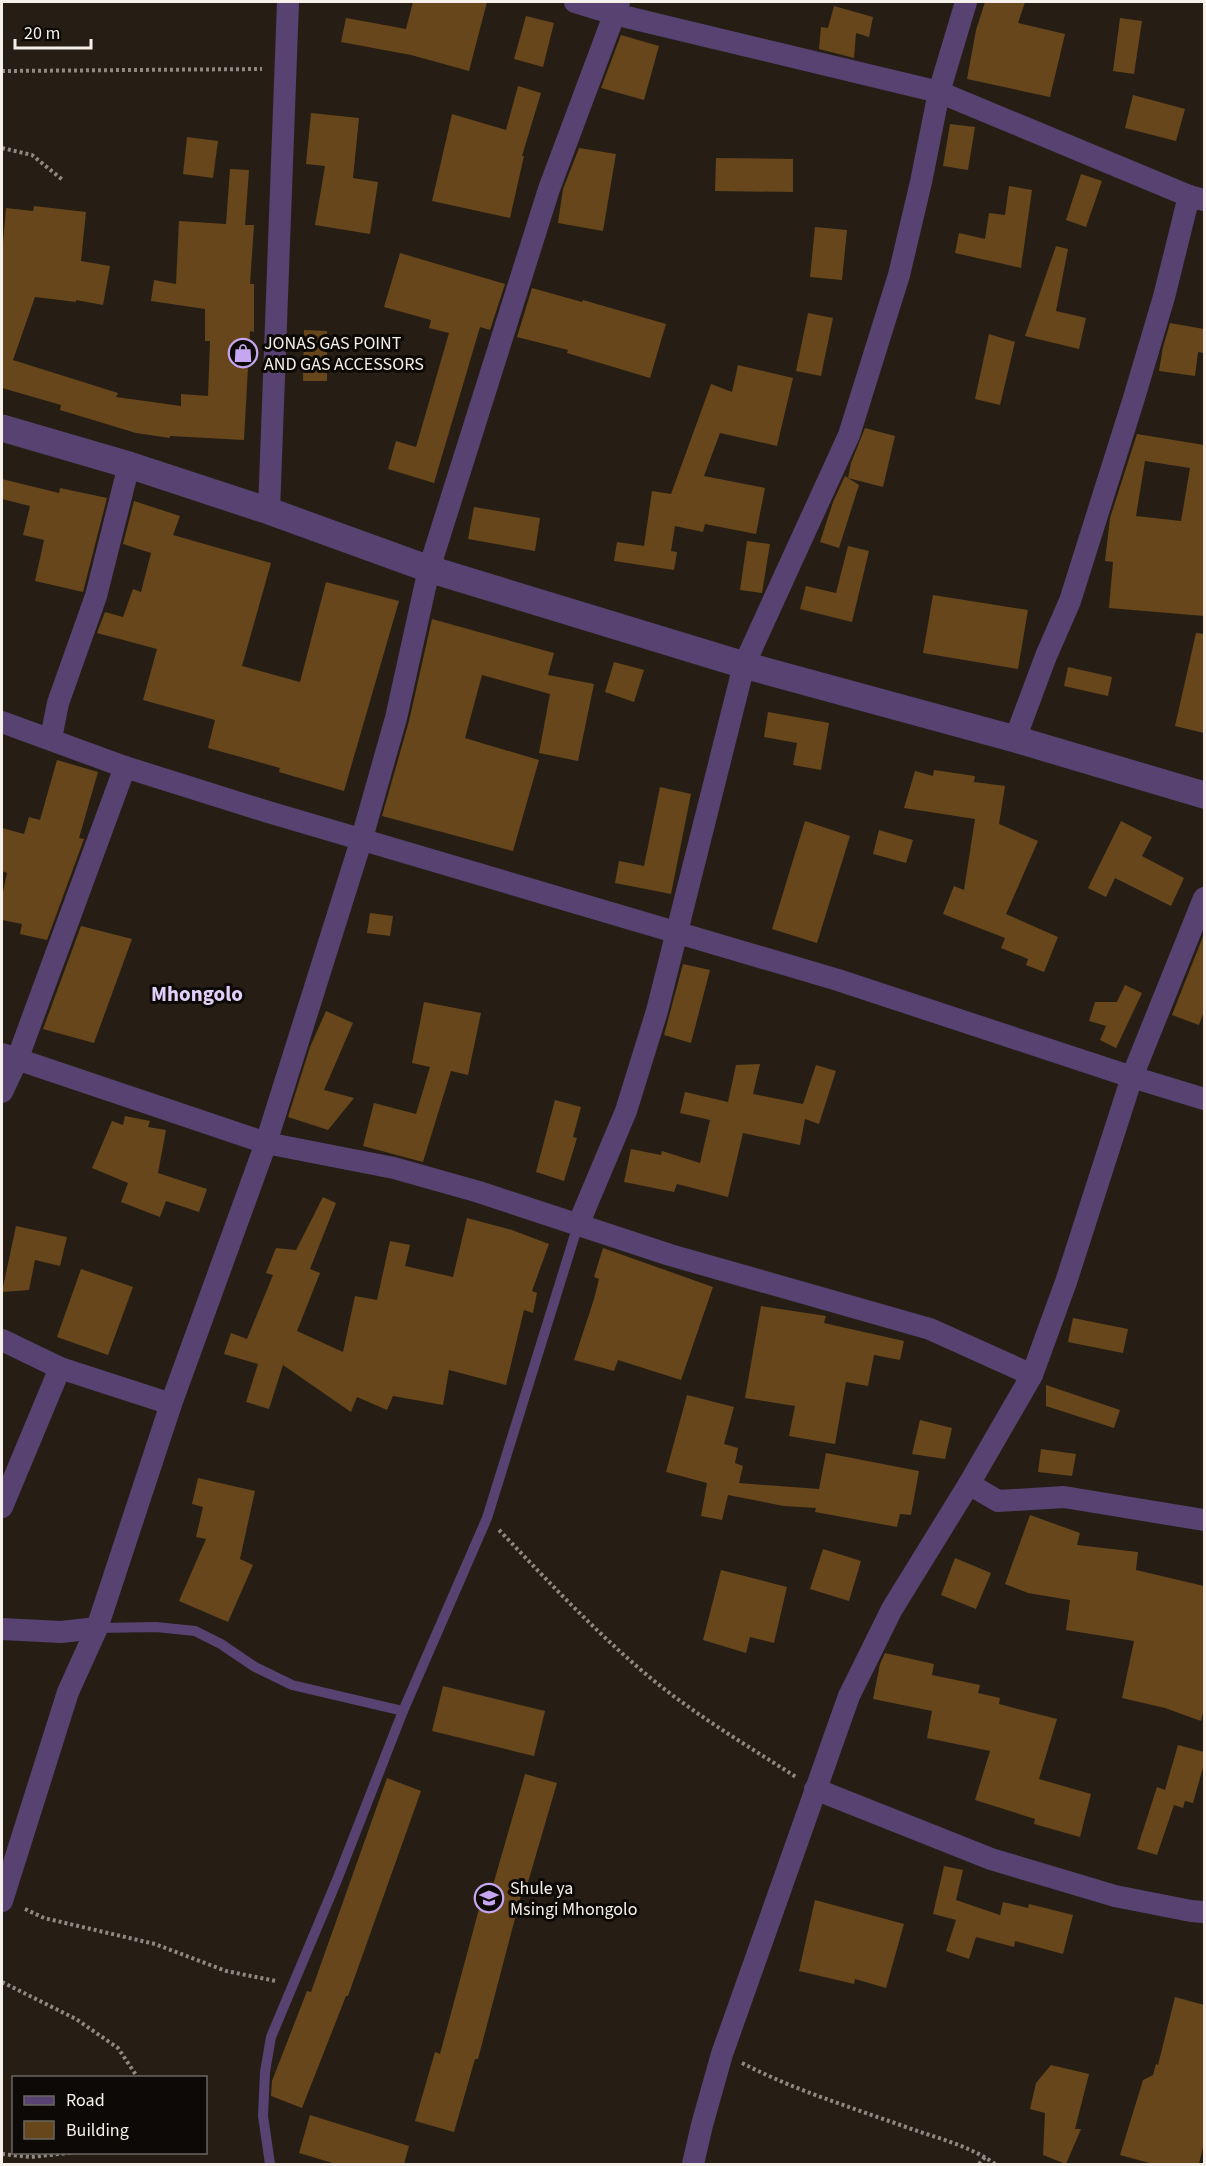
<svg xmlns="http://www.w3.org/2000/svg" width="1206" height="2166" font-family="'Source Sans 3',sans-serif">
  <rect width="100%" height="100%" fill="#261e15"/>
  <g fill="#66461a" fill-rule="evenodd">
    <path d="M413,2H487L469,71L411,55L341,42L346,18L406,29Z"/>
    <path d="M985,2H1025L1018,23L1065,34L1050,97L967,79L976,30Z"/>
    <path d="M834,6L873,17L869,37L856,33L854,58L819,49L821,27L828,28Z"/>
    <path d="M526,16L554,23L543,67L514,59Z"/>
    <path d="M1120,18L1142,21L1134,74L1113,71Z"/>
    <path d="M621,35L659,46L644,100L601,88Z"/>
    <path d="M518,86L541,93L522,156H524L510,218L432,201L452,114L506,130Z"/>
    <path d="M1133,95L1185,109L1176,141L1125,128Z"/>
    <path d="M311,113L359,118L353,178L378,182L370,234L315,225L325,166L306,164Z"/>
    <path d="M950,124L975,127L968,170L943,166Z"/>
    <path d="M187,137L218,141L213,178L183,174Z"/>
    <path d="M579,148L616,154L603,231L558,223L563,189Z"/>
    <path d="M716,158L793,159V192L715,191Z"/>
    <path d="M230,169L249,170L245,225H254L250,284H254V332L250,331L244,440L170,436V438L136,433L60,410L61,405L2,388V254L6,208L33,211L34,206L86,212L81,261L110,266L103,305L76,300V302L35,297L13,360L118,393L116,397L181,406V394L208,396L210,341H205V309L151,301L154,280L176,284L179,221L226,224Z"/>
    <path d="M1081,174L1102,181L1086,227L1066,220Z"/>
    <path d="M1009,186L1032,190L1021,268L955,253L959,233L985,239L989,213L1005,215Z"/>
    <path d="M815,227L847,230L842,280L810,277Z"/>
    <path d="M1056,246L1068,249L1056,311L1086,318L1079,349L1025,336Z"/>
    <path d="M400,253L505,284L490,330L480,327L434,483L388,469L396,441L416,447L449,333L429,328L431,320L384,307Z"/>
    <path d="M532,288L582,302L583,300L666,324L650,378L567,353L568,350L517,337Z"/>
    <path d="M808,313L833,318L821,376L796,371Z"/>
    <path d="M1170,323L1204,329V353L1198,352L1195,376L1159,371L1163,347Z"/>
    <path d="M304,330L327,331V381H303Z"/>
    <path d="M989,334L1015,342L1000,405L975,399Z"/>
    <path d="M738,365L793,378L777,446L720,433L704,476L765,488L756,534L705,524L703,532L675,526L671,551L677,552L674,570L614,561L617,542L644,546L652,491L671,494L711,384L732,392Z"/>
    <path d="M865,428L895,436L883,487L848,478L851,463Z"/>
    <path d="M1137,434L1204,445V616L1109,608L1113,562L1105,561L1110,518ZM1145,461L1190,468L1181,521L1136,516Z"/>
    <path d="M845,476L859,485L839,548L820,542L833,502Z"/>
    <path d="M2,479L59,493L60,488L107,498L83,592L35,581L44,540L23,535L30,506L2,499Z"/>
    <path d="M134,501L180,516L173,535L271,563L242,666L300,682L326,582L399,601L344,791L279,772L280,768L208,748L215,720L143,700L157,649L97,633L105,612L123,617L133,589L141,592L151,553L123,544Z"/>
    <path d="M474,507L540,518L535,551L468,539Z"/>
    <path d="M747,541L770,544L762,593L740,590Z"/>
    <path d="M848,546L869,551L852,622L800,609L806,586L836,593Z"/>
    <path d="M933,595L1028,610L1018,669L923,653Z"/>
    <path d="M432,619L554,653L548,675L594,684L578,761L539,753L550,694L482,675L465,738L539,760L513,851L382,816L409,721Z"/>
    <path d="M1196,633L1204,634V733L1175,726Z"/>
    <path d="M614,662L644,670L634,702L605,692Z"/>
    <path d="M1068,667L1112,677L1108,696L1064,686Z"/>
    <path d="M768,712L829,723L821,770L793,765L797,743L764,737Z"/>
    <path d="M57,760L98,772L79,838L84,839L47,940L20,934L22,924L2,920V896L7,873L2,871V828L24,834L29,817L40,820Z"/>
    <path d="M934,770L975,776L974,782L1005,786L999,824L1038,841L1006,914L1058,937L1044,972L1026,965L1028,959L1001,948L1005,938L943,914L954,886L964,890L975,819L904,808L915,771L933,776Z"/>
    <path d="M660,787L691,794L671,894L615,883L619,861L644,866Z"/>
    <path d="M805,821L850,836L817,943L772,929Z"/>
    <path d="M1121,821L1152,837L1142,856L1184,878L1171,906L1115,878L1106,897L1088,888Z"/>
    <path d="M879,830L913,840L906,863L873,854Z"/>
    <path d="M370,913L393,916L390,936L367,933Z"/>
    <path d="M81,926L132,939L94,1043L43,1029Z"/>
    <path d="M1204,934V1011L1199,1025L1172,1015Z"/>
    <path d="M683,964L710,970L691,1043L664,1035Z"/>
    <path d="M1125,985L1142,993L1116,1048L1100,1040L1106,1026L1089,1021L1095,1002H1117Z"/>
    <path d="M424,1002L481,1013L468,1075L451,1071L423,1162L363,1146L374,1103L416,1114L430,1067L412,1063Z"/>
    <path d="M326,1011L353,1023L324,1090L354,1098L328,1130L288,1117L310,1047Z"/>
    <path d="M760,1064L753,1094L803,1104L816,1065L836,1071L819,1124L805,1119L800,1145L743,1133L728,1197L677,1184L674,1192L624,1182L631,1149L661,1155L662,1151L700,1163L710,1120L680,1113L685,1092L728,1102L736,1065Z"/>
    <path d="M555,1100L581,1107L573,1137L577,1138L564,1181L536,1172Z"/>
    <path d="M125,1116L150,1121L148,1127L166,1130L158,1173L207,1189L199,1212L166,1201L160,1217L121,1202L128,1183L92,1168L112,1121L123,1125Z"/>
    <path d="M323,1197L336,1203L310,1269L320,1273L297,1331L343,1352L355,1296L377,1300L390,1241L410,1245L405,1266L453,1277L467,1218L512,1230L549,1244L532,1291L537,1293L533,1313L524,1310L506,1385L449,1370L443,1405L393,1396L387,1410L357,1397L351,1412L283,1365L269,1409L246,1402L258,1364L224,1354L231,1333L247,1339L273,1275L266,1273L276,1248L296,1250Z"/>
    <path d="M16,1226L67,1237L60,1266L35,1260L29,1290L2,1292Z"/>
    <path d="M603,1248L713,1287L681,1380L618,1360L614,1371L574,1360L594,1299L599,1279L594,1277Z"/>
    <path d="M81,1269L133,1287L108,1355L57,1337Z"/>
    <path d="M761,1306L826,1316L824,1323L904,1341L900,1360L874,1355L868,1386L846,1382L835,1444L789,1436L795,1406L745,1398Z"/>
    <path d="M1073,1318L1128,1329L1123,1353L1068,1342Z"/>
    <path d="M1046,1385L1120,1410L1114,1428L1046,1406Z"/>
    <path d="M687,1395L734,1407L724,1444L738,1448L735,1463L743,1466L739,1483L819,1489L826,1453L919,1471L911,1515L900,1514L897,1527L815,1512L816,1508L784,1506L728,1495L722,1520L701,1516L707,1483L666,1472Z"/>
    <path d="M920,1420L952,1428L945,1459L912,1454Z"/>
    <path d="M1041,1449L1076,1454L1072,1476L1038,1472Z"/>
    <path d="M198,1478L255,1491L240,1559L253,1565L228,1622L179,1601L206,1539L196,1537L203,1507L192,1504Z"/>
    <path d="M1030,1515L1080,1533L1077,1545L1138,1552L1136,1570L1204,1586V1708L1201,1721L1165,1708L1122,1698L1134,1641L1066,1630L1070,1600L1028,1593L1005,1584Z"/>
    <path d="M823,1549L861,1561L849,1601L810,1589Z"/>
    <path d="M955,1558L991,1573L976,1609L941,1595Z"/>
    <path d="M721,1570L787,1587L774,1643L750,1637L746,1653L703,1640Z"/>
    <path d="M885,1653L934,1664L932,1675L980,1685L978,1693L1000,1698L999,1704L1057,1719L1039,1779L1091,1794L1080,1837L1034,1824L1035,1819L975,1800L990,1751L927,1738L932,1711L873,1699L880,1664Z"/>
    <path d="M443,1686L545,1711L534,1756L432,1731Z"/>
    <path d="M1178,1745L1204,1752V1764L1193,1803L1185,1801L1183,1808L1174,1805L1157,1855L1137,1849L1157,1787L1165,1790Z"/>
    <path d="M525,1774L557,1783L526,1889L523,1888L478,2059H475L454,2132L415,2121L435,2052L440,2054L486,1883L493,1885Z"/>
    <path d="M387,1778L421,1791L348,1996H346L302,2108L271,2096L272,2081L307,1991L311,1992Z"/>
    <path d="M944,1866L963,1870L956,1900L1000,1915L1003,1902L1028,1908L1029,1904L1073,1915L1063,1954L1015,1941L1014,1947L976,1937L969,1959L946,1951L956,1920L933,1914Z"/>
    <path d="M815,1900L904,1924L886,1988L855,1979L854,1984L799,1971Z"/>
    <path d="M1175,1997L1204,2005V2143L1199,2164H1153L1120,2155L1143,2080L1153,2075L1156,2064L1158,2065Z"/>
    <path d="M1051,2065L1089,2074L1075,2129H1081L1066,2164L1043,2155L1045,2113L1030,2109L1036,2083Z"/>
    <path d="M310,2115L409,2146L404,2164H336L299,2153Z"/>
  </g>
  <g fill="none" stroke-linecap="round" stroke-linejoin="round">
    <g stroke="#908982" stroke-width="4" stroke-dasharray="3 3" stroke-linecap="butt">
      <path d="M2,71L262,69"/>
      <path d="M2,148L32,155L64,181"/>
      <path d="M499,1530C549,1582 597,1634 653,1680C697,1716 748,1746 796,1777"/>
      <path d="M25,1909L44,1918L155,1944L226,1971L276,1981"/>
      <path d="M2,1982L76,2019L118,2048L138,2078"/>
      <path d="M742,2063C794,2090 850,2107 906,2127C936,2138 969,2145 995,2164"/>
      <path d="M2,2154L31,2157L77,2152"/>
      <path d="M979,2164L985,2157"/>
    </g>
    <g stroke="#584272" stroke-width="10">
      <path d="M97,1628L156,1627L195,1631L221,1644L255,1667L292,1685L403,1711"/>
      <path d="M270,2164L263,2116L265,2072L271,2037L337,1880L403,1711L487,1518L578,1225"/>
    </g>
    <g stroke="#584272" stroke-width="22">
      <path d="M575,2L614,14L939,92L1189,196L1204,200"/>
      <path d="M269,511L288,2"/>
      <path d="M2,722L125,767L265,811L838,980L1132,1077L1204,1099"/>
      <path d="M51,738L58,703L96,596L129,465"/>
      <path d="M1015,739L1046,656L1070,601L1134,398L1164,297L1189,196"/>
      <path d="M2,1054L266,1143L394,1168L479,1192L670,1255L930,1329L1032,1375"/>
      <path d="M2,1092L17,1060L125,767"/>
      <path d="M578,1225L626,1111L657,1011L744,665L849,435L899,275L921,182L939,92L966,2"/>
      <path d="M2,1340L60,1368L171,1404"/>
      <path d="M969,1484L998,1501L1064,1497L1204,1520"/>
      <path d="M2,1507L60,1368"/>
      <path d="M2,1629L61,1632L97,1628"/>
      <path d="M815,1789L991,1859L1115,1896L1191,1911L1204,1912"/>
      <path d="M2,1901L68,1692L97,1628L171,1404L266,1143L362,838L396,718L429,569L549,189L619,2"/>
      <path d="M693,2164L702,2125L722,2054L849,1696L892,1609L969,1484L1032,1375L1066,1282L1132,1077L1204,898"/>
    </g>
    <path stroke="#584272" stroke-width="27" d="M2,428L129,465L269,511L429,569L744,665L1015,739L1204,795"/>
  </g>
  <defs>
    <g id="shop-ring" transform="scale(1.5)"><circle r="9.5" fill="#0c0906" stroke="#c6a6f0" stroke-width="1.5"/><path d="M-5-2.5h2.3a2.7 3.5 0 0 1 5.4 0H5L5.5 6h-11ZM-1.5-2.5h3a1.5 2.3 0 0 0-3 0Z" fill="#c6a6f0"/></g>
    <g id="school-ring" transform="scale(1.5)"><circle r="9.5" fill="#0c0906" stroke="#c6a6f0" stroke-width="1.5"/><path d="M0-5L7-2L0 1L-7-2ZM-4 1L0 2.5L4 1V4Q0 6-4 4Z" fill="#c6a6f0"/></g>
  </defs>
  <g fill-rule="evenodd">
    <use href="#shop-ring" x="243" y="353"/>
    <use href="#school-ring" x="489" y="1898"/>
  </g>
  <g text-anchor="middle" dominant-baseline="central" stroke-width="6" stroke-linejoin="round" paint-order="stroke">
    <g font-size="18" fill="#f5f0ea" stroke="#0c0906" text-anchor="start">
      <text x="264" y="343">JONAS GAS POINT<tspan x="264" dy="21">AND GAS ACCESSORS</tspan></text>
      <text x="510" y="1888">Shule ya<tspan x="510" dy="21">Msingi Mhongolo</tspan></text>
    </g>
    <g font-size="21" font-weight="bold" fill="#e1d0fa" stroke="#0c0906">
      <text x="197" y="994">Mhongolo</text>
    </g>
  </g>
  <rect width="1206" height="2166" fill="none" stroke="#f5f0ea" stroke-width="6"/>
  <rect x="12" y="2076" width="195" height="78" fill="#0c0906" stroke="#696561" stroke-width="1.5"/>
  <rect x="24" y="2096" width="30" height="9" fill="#584272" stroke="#696561" stroke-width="1.5"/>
  <text x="66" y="2106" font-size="18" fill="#f5f0ea">Road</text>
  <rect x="24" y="2121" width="30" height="18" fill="#66461a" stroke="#696561" stroke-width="1.5"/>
  <text x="66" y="2136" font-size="18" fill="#f5f0ea">Building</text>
  <path d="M15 39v9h76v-9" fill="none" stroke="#f5f0ea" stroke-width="3"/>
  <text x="24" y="39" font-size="18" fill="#f5f0ea" stroke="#0c0906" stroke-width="4.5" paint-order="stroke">20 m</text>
</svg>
